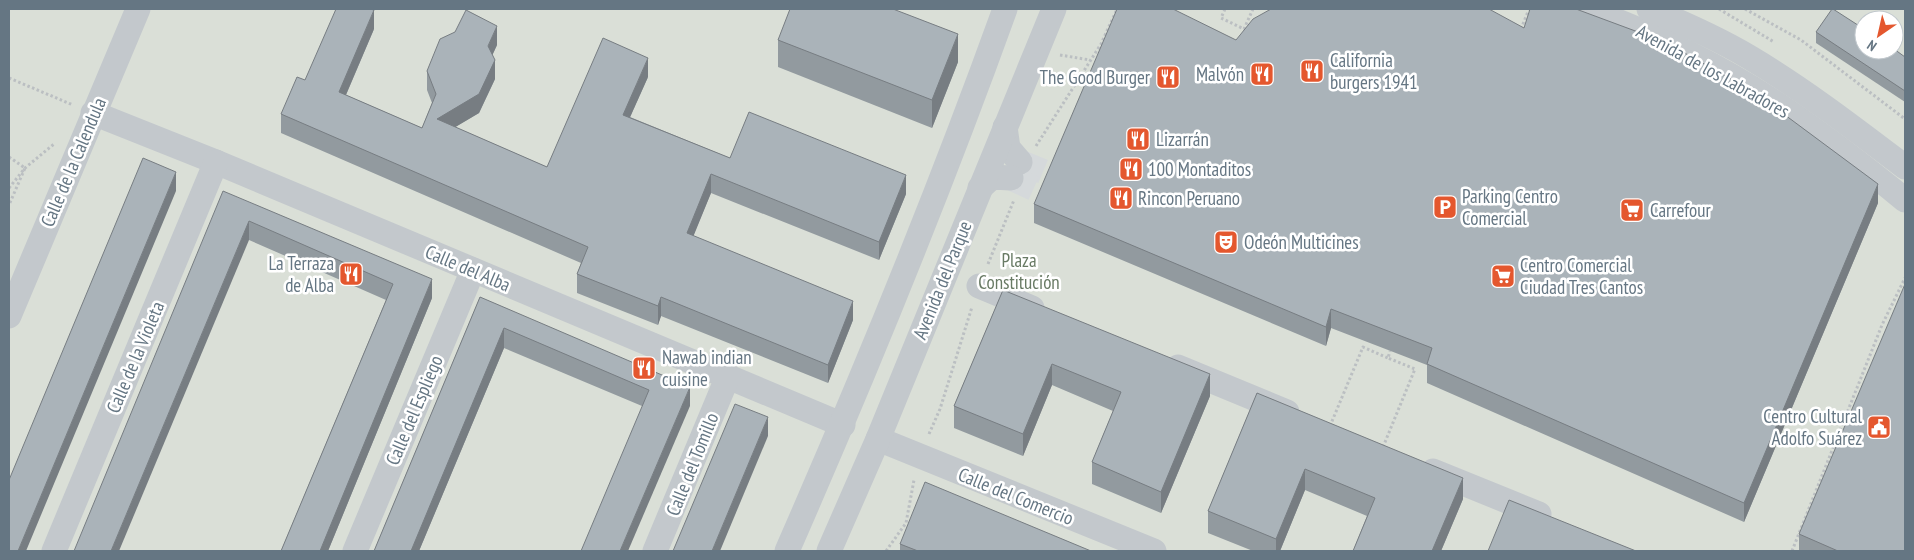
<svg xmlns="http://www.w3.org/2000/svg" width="1914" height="560" font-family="'PT Sans Narrow',sans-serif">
  <rect width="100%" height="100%" fill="#fafaf8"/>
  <path fill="#dadfd7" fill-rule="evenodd" d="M9,9H1905V551H9ZM1864,20H1894V50H1864Z"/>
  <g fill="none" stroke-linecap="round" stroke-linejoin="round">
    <g stroke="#d5d9db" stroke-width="25" stroke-dasharray="25 12" stroke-linecap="butt">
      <path d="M1020,162L1054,176"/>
      <path d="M1011,178L1046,194"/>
    </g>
    <g stroke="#bbbfc2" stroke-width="3" stroke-dasharray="2.5 2.5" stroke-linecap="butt">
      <path d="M1225,9L1221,18L1244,29L1253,9"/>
      <path d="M1719,9L1774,42"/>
      <path d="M1745,9L1801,40L1905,119"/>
      <path d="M1521,29L1529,9"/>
      <path d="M1060,55L1090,60"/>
      <path d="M9,78L73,105"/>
      <path d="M1036,146L1101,44L1117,9"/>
      <path d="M9,157L25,168L9,205"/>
      <path d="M9,188L25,168L54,144"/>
      <path d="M988,264L1014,200"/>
      <path d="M1330,426L1363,347L1388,358"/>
      <path d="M929,434L940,409L972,307"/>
      <path d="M1383,447L1415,369L1388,358L1390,351"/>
      <path d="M886,551L906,523L914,480"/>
      <path d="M1792,551L1882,325L1905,278"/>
    </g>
    <g stroke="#c3c8cc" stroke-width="25">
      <path d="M1585,9C1654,33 1726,69 1786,110C1827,138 1867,169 1905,200"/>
      <path d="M1649,9C1683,23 1717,38 1749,57C1803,89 1855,129 1905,167"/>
      <path d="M93,113L216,162L843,425"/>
      <path d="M1005,127L1008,148L1020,162"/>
      <path d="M980,188L992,177L1011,178"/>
      <path d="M979,286L1032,308"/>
      <path d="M9,316L138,9"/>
      <path d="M1178,367L1287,412"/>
      <path d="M878,439L1154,551"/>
      <path d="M1433,471L1539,514"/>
      <path d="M54,551L216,162"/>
      <path d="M355,551L473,270"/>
      <path d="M655,551L728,376"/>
      <path d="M787,551C865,373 939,192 1005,9"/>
      <path d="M829,551L878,439L1054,9"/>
    </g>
  </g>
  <g fill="#929a9f">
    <path d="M1524,28L1878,203L1744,522L1427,383V365L1331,328L1326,346L1034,223V204L1236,40Z"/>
    <path d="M374,29L346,95L422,128L432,103L427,90V71L497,45L492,55L495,79L479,113L455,127L547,167L648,77L630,117L730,158L906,194L879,260L711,193L693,236L853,320L828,383L661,316L658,325L577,293V274L581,263L281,133V114L305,80Z"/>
    <path d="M1816,32L1905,57V102L1816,43Z"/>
    <path d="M778,40L958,62L932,128L778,67Z"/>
    <path d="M223,191L432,298L328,551H281L386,300L249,240Z"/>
    <path d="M1003,290L1210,396L1161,513L1092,484V462L1113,411L1052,385L1023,456L954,428V406Z"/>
    <path d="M480,297L690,406H642L504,348L419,551H374Z"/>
    <path d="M1257,393L1463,499L1441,551H1353L1367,516L1305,490L1280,551H1253L1208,533V511Z"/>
    <path d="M1799,534L1905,551H1799Z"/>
    <path d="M900,544L1091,551H900Z"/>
  </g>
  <g fill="#777d82">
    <path d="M374,10V29L339,111V92Z"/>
    <path d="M497,26V45L488,65V46Z"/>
    <path d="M958,34V62L932,128V100Z"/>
    <path d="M648,58V77L623,133V115Z"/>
    <path d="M495,60V79L479,113L437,138V119Z"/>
    <path d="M176,172V191L26,551H18Z"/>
    <path d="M711,174V193L687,252V233Z"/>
    <path d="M906,175V194L879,260V242Z"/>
    <path d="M1878,184V203L1744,522V503Z"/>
    <path d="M249,221V240L119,551H111Z"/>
    <path d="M432,279V298L328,551H320Z"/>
    <path d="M661,297V316L658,325V306Z"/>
    <path d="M853,301V320L828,383V365Z"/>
    <path d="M1331,309V328L1326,346V327Z"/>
    <path d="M504,328V348L419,551H411Z"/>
    <path d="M1052,364V385L1023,456V434Z"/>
    <path d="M1210,374V396L1161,513V492Z"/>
    <path d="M690,387V406L628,551H620Z"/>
    <path d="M768,417V436L720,551H712Z"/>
    <path d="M1305,469V490L1280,551H1276V539Z"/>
    <path d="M1463,478V499L1441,551H1432Z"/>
  </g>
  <g fill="#aab3b9" stroke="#777d82">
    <path d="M336,9H370L374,10L339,92L422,128L436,94L427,71L440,39L455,32L466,10L497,26L488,46L495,60L479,94L437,119L547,167L603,38L648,58L623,115L730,158L749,112L906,175L879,242L711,174L687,233L853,301L828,365L661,297L658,306L577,274L588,247L281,114L297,77L305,80Z"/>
    <path d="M790,9H893L958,34L932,100L778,40Z"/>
    <path d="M1117,9H1173L1236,40L1253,19L1271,9H1489L1524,28L1530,9H1576L1665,42L1754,92L1878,184L1744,503L1427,364L1432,348L1331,309L1326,327L1034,204Z"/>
    <path d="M1832,9H1833L1864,29V50H1894V49L1905,57V91L1816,32Z"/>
    <path d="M143,158L176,172L18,551H9V480Z"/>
    <path d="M223,191L432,279L320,551H281L393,284L249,221L111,551H74Z"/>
    <path d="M1905,284V551H1838L1799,534Z"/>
    <path d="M1003,290L1210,374L1161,492L1092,462L1121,392L1052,364L1023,434L954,406Z"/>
    <path d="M480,297L690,387L620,551H581L649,390L504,328L411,551H374Z"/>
    <path d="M1257,393L1463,478L1432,551H1353L1375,498L1305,469L1276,539L1208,511Z"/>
    <path d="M735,404L768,417L712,551H673Z"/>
    <path d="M925,482L1091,551H918L900,544Z"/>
    <path d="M1509,500L1636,551H1488Z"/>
  </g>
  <defs>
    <g id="restaurant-square" transform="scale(1.25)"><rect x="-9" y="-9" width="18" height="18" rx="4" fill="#e4572e" stroke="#fff"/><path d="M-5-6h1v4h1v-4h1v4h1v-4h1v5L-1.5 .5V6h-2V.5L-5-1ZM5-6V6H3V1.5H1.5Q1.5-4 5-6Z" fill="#fff"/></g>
    <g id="parking-square" transform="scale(1.25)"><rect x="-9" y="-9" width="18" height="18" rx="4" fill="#e4572e" stroke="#fff"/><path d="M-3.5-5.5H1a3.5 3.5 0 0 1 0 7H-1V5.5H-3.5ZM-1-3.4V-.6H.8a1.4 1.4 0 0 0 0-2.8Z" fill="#fff"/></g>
    <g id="supermarket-square" transform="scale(1.25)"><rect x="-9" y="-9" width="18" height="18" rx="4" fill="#e4572e" stroke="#fff"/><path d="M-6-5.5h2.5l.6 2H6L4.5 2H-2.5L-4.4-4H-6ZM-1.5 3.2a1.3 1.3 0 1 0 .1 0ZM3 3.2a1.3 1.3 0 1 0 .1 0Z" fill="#fff"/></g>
    <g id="theatre-square" transform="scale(1.25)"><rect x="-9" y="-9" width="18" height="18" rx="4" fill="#e4572e" stroke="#fff"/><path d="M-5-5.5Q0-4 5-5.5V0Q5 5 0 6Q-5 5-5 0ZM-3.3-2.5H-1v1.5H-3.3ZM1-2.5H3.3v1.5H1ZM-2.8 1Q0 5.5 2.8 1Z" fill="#fff"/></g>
    <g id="civic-square" transform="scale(1.25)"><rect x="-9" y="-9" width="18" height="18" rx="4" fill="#e4572e" stroke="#fff"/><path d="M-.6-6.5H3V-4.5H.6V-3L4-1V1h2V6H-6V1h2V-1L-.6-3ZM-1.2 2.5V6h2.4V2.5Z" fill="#fff"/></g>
  </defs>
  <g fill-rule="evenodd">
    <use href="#restaurant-square" x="1312" y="71"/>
    <use href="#restaurant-square" x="1262" y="74"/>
    <use href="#restaurant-square" x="1168" y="77"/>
    <use href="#restaurant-square" x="1138" y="139"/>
    <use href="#restaurant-square" x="1131" y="169"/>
    <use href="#restaurant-square" x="1121" y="198"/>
    <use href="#parking-square" x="1445" y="207"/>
    <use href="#supermarket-square" x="1632" y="210"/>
    <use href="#theatre-square" x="1226" y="242"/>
    <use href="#restaurant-square" x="351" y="274"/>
    <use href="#supermarket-square" x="1503" y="276"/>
    <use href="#restaurant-square" x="644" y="368"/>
    <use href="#civic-square" x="1879" y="427"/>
  </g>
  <g text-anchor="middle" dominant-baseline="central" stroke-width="5" stroke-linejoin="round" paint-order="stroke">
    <g font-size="19" fill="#657683" stroke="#fff" text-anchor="start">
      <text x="1330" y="60">California<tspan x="1330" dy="22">burgers 1941</tspan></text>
      <text x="1244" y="74" text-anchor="end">Malvón</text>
      <text x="1150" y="77" text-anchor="end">The Good Burger</text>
      <text x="1156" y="139">Lizarrán</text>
      <text x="1148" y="169">100 Montaditos</text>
      <text x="1462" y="196">Parking Centro<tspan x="1462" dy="22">Comercial</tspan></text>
      <text x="1138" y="198">Rincon Peruano</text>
      <text x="1650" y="210">Carrefour</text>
      <text x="1244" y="242">Odeón Multicines</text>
      <text x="334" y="263" text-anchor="end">La Terraza<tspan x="334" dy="22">de Alba</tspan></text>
      <text x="1520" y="265">Centro Comercial<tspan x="1520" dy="22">Ciudad Tres Cantos</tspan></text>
      <text x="662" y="357">Nawab indian<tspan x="662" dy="22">cuisine</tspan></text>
      <text x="1862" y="416" text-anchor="end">Centro Cultural<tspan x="1862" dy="22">Adolfo Suárez</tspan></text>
    </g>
    <g font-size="19" fill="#657683" stroke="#fff">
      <text transform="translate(1713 71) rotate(29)">Avenida de los Labradores</text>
      <text transform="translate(73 162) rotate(-67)">Calle de la Calendula</text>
      <text transform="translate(468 268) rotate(23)">Calle del Alba</text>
      <text transform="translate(942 280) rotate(-68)">Avenida del Parque</text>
      <text transform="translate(135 357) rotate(-67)">Calle de la Violeta</text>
      <text transform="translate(414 410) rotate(-67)">Calle del Espliego</text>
      <text transform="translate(692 464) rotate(-68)">Calle del Tomillo</text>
      <text transform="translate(1016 496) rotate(22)">Calle del Comercio</text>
    </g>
    <g font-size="19" fill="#687a64" stroke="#fff">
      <text x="1019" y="260">Plaza<tspan x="1019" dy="22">Constitución</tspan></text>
    </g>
  </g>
  <rect width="1914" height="560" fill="none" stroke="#657683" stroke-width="20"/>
  <g transform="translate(1879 35) rotate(214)"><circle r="24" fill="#ffffff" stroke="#c1c8cd"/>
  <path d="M0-4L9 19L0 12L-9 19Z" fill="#e4572e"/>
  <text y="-8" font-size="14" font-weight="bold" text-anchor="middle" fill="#657683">N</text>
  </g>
</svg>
